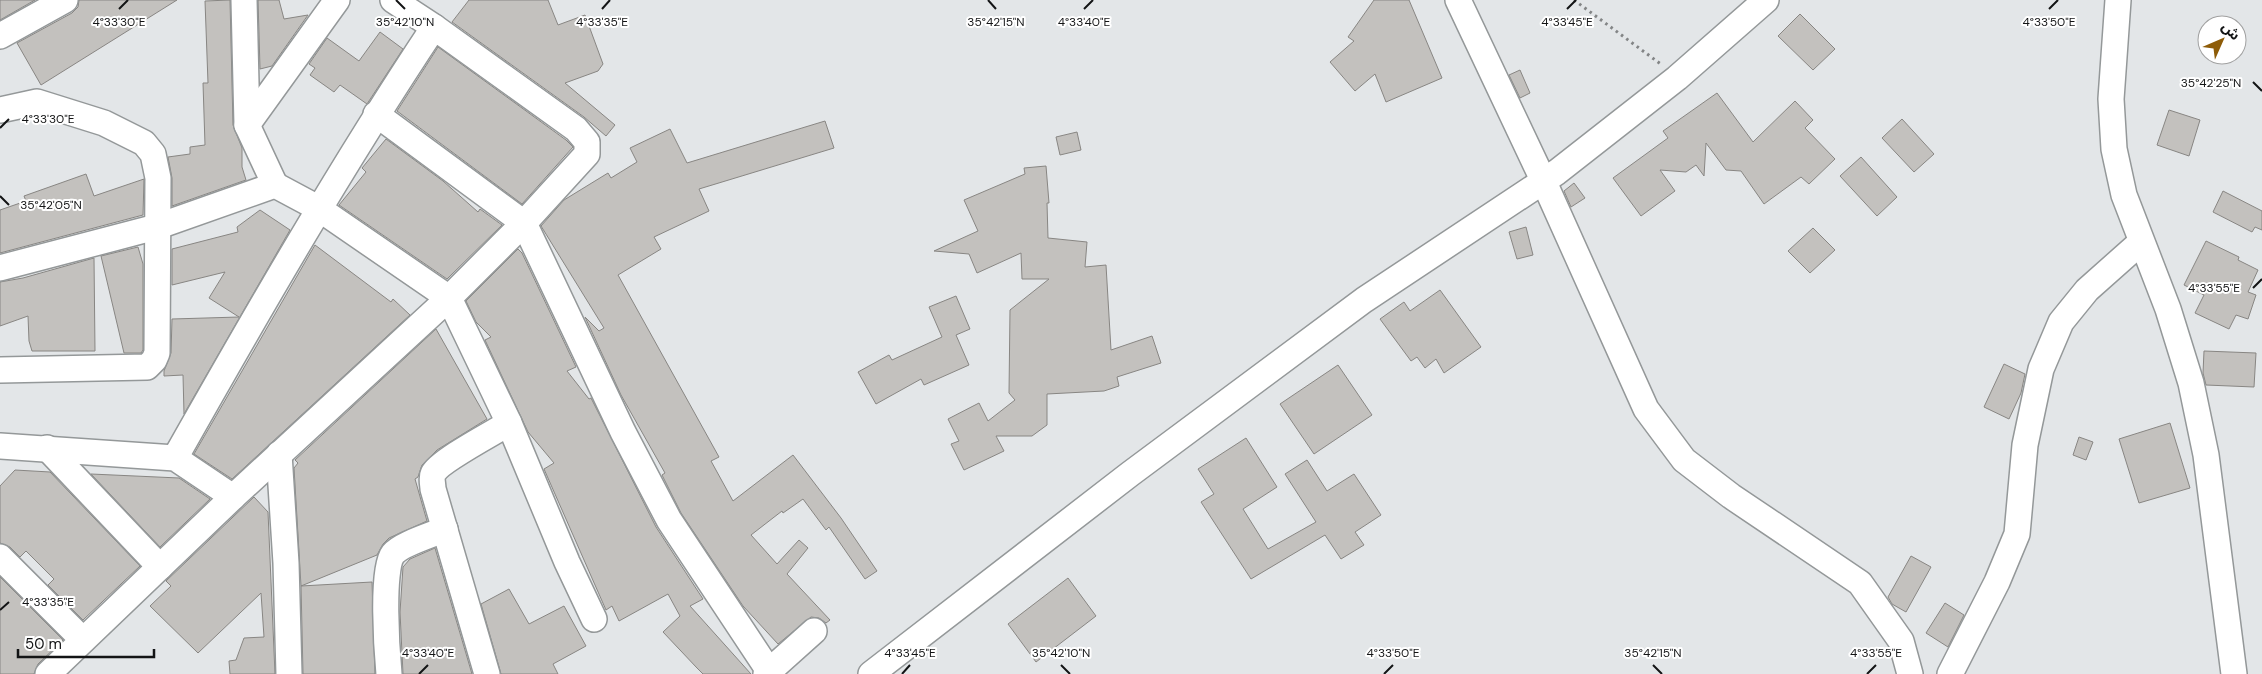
<svg xmlns="http://www.w3.org/2000/svg" width="2262" height="674" font-family="'DM Sans','Noto Sans Arabic',sans-serif">
  <rect width="100%" height="100%" fill="#e3e6e8"/>
  <g fill="#c3c1be" stroke="#888683">
    <path d="M0,0H35L0,20Z"/>
    <path d="M79,0H177L41,85L17,43L72,13L78,7Z"/>
    <path d="M230,0L233,125L242,148V167L246,180L172,206V178L168,157L190,154V147L205,145L203,83H208L205,1Z"/>
    <path d="M258,0H279L284,19L308,15L272,66L260,69Z"/>
    <path d="M469,0H548L558,25L585,15L603,64L598,71L565,83L615,125L606,136L584,117L452,22Z"/>
    <path d="M1374,0H1409L1442,78L1386,102L1375,74L1355,91L1330,62L1354,41L1348,37Z"/>
    <path d="M1800,14L1835,49L1813,70L1778,36Z"/>
    <path d="M380,32L403,49L367,104L340,85L334,92L310,75L315,68L309,64L327,38L359,61Z"/>
    <path d="M438,47L566,140L573,147L522,204L397,111Z"/>
    <path d="M1520,70L1530,93L1520,98L1509,75Z"/>
    <path d="M1717,93L1753,142L1795,101L1813,120L1805,128L1835,159L1809,184L1801,177L1764,204L1741,171L1726,170L1706,143L1704,176L1696,165L1686,172L1660,170L1675,191L1641,216L1613,178L1668,138L1663,131Z"/>
    <path d="M2169,110L2200,120L2189,156L2157,145Z"/>
    <path d="M1902,119L1934,154L1914,172L1882,138Z"/>
    <path d="M825,121L834,148L699,189L709,211L654,237L661,249L618,275L719,457L711,461L733,501L793,455L841,518L877,571L865,579L829,527L826,530L803,499L783,513L782,511L751,535L777,564L799,540L808,548L787,574L830,620L826,623L819,618L811,617L778,644L743,606L681,513L662,475L665,473L621,395L585,317L599,331L604,328L541,226L564,200L608,173L611,178L637,162L630,148L670,129L687,163Z"/>
    <path d="M1077,132L1081,150L1060,155L1056,137Z"/>
    <path d="M386,139L443,181L478,212L480,209L502,225L447,279L339,205L366,172L362,168Z"/>
    <path d="M1861,157L1897,197L1877,216L1840,176Z"/>
    <path d="M1046,166L1049,203H1047L1048,238L1087,242L1085,267L1106,265L1111,350L1152,336L1161,363L1117,377L1119,386L1104,391L1047,394V425L1032,436H996L1004,451L964,470L951,444L959,441L948,419L979,403L988,421L1015,400L1009,393L1010,310L1049,279H1022L1021,253L977,273L969,254L934,251L978,231L964,200L1025,174L1024,168Z"/>
    <path d="M86,174L94,196L144,179L143,215L0,253V210L26,201L24,196Z"/>
    <path d="M1574,183L1585,198L1571,207L1564,191Z"/>
    <path d="M2223,191L2262,211V230L2255,227L2252,232L2213,212Z"/>
    <path d="M260,210L290,230L184,414L183,375L164,376V371L171,353L172,319L239,317L209,298L225,272L172,285V249L238,232L237,227Z"/>
    <path d="M1526,227L1533,255L1517,259L1509,232Z"/>
    <path d="M1813,228L1835,250L1810,273L1788,251Z"/>
    <path d="M2206,241L2239,257L2238,260L2258,270L2248,292L2256,295L2248,319L2236,315L2229,329L2195,313L2204,295L2184,285Z"/>
    <path d="M315,245L391,302L393,299L410,315L232,479L194,454Z"/>
    <path d="M138,247L143,264V350L141,353H124L101,256Z"/>
    <path d="M518,249L522,253L576,367L567,371L589,399L591,398L656,527L703,599L690,606L751,674H703L697,668L663,632L680,616L668,594L619,621L612,606L606,610L544,469L554,463L528,432L485,340L491,337L476,322L466,301Z"/>
    <path d="M94,258L95,351H32L29,341L28,316L0,326V282L23,278Z"/>
    <path d="M1440,290L1481,347L1444,373L1436,359L1425,368L1417,357L1411,361L1380,319L1404,302L1410,311Z"/>
    <path d="M956,296L970,329L956,335L969,365L924,385L921,379L876,404L858,372L889,355L892,360L942,337L929,307Z"/>
    <path d="M436,329L487,419L437,450L422,465L418,477L415,479L427,521L389,538L383,544L377,555L301,586L294,468L298,463L295,460Z"/>
    <path d="M2204,351L2256,353L2254,387L2206,385L2203,373Z"/>
    <path d="M2004,364L2025,374L2021,393L2009,419L1984,407Z"/>
    <path d="M1338,365L1372,415L1314,454L1280,404Z"/>
    <path d="M2170,423L2190,488L2139,503L2119,439Z"/>
    <path d="M2079,437L2093,442L2086,460L2073,455Z"/>
    <path d="M1246,438L1277,487L1243,509L1268,549L1316,522L1285,474L1307,460L1327,491L1354,474L1381,515L1355,532L1364,545L1341,559L1325,535L1251,579L1201,502L1214,494L1198,469Z"/>
    <path d="M15,470L50,472L140,566L83,620L48,585L54,579L26,551L20,557L10,547L0,543V486Z"/>
    <path d="M91,474L179,478L210,499L160,547Z"/>
    <path d="M254,497L268,512L275,674H230L229,661L236,660L244,638L264,637L261,593L198,653L150,606L171,586L166,581Z"/>
    <path d="M435,548L472,674H403L400,612L403,567L410,559Z"/>
    <path d="M1911,556L1931,567L1906,612L1892,604L1888,597Z"/>
    <path d="M0,577L63,640L38,664L34,674H0Z"/>
    <path d="M1068,578L1096,616L1036,662L1008,624Z"/>
    <path d="M372,582L375,674H303L301,586Z"/>
    <path d="M509,589L529,624L564,606L586,646L553,664L558,674H501L481,604Z"/>
    <path d="M1945,603L1964,615L1948,647L1926,633Z"/>
  </g>
  <g fill="none" stroke-linecap="round" stroke-linejoin="round">
    <g stroke="#949899" stroke-width="28">
      <g id="minor">
        <path d="M244,0L247,125L275,185"/>
        <path d="M393,0L434,27"/>
        <path d="M1458,0L1544,182L1646,409L1684,460L1731,496L1860,583L1901,641L1910,674"/>
        <path d="M2118,0L2111,99L2114,149L2124,195L2168,309L2191,383L2206,455L2234,674"/>
        <path d="M0,36L65,0"/>
        <path d="M0,110L37,102L104,123L144,143L153,154L158,178L157,353L154,360L147,367L0,370"/>
        <path d="M376,114L524,223L623,432L669,520L769,671"/>
        <path d="M247,125L337,0"/>
        <path d="M0,268L156,227L275,185L318,208L449,298L509,423L567,562L594,619"/>
        <path d="M0,446L175,458L233,497"/>
        <path d="M47,448L160,567"/>
        <path d="M279,454L286,563L289,674"/>
        <path d="M0,557L83,640"/>
        <path d="M48,674L233,497L449,298L524,223L587,154V142L576,129L434,27C341,167 258,311 175,458"/>
        <path d="M389,674C387,653 381,569 393,554C401,544 432,535 445,529"/>
        <path d="M487,674L433,489C433,485 431,478 433,474C439,461 495,432 509,423"/>
        <path d="M766,674L814,631"/>
        <path d="M871,674L1130,474L1364,300L1557,172L1677,78L1766,0"/>
        <path d="M1950,674L1997,582L2017,534L2025,445L2041,369L2061,322L2087,290L2141,242"/>
      </g>
    </g>
    <path stroke="#838586" stroke-width="3" stroke-dasharray="2.5 4" stroke-linecap="butt" d="M1574,0L1662,65"/>
    <use href="#minor" stroke="#fff" stroke-width="25"/>
  </g>
  <path fill="none" stroke="#131415" stroke-width="2" d="M396,0L405,9M988,0L996,9M119,9L128,0M602,9L610,0M1084,9L1093,0M1567,9L1576,0M2049,9L2058,0M2253,82L2262,91M0,128L9,119M0,196L9,205M2253,288L2262,279M0,610L9,602M1061,665L1070,674M1653,665L1662,674M419,674L428,665M902,674L910,665M1384,674L1393,665M1867,674L1876,665"/>
  <g font-size="12" text-anchor="middle" fill="#131415" stroke="#fff" stroke-width="4" stroke-linejoin="round" paint-order="stroke">
    <text x="119" y="26">4°33'30"E</text>
    <text x="405" y="26">35°42'10"N</text>
    <text x="602" y="26">4°33'35"E</text>
    <text x="996" y="26">35°42'15"N</text>
    <text x="1084" y="26">4°33'40"E</text>
    <text x="1567" y="26">4°33'45"E</text>
    <text x="2049" y="26">4°33'50"E</text>
    <text x="2211" y="87">35°42'25"N</text>
    <text x="48" y="123">4°33'30"E</text>
    <text x="51" y="209">35°42'05"N</text>
    <text x="2214" y="292">4°33'55"E</text>
    <text x="48" y="606">4°33'35"E</text>
    <text x="910" y="657">4°33'45"E</text>
    <text x="1876" y="657">4°33'55"E</text>
    <text x="428" y="657">4°33'40"E</text>
    <text x="1061" y="657">35°42'10"N</text>
    <text x="1393" y="657">4°33'50"E</text>
    <text x="1653" y="657">35°42'15"N</text>
  </g>
  <g transform="translate(2222 40) rotate(45)"><circle r="24" fill="#ffffff" stroke="#a1a1a1"/>
  <path d="M0-4L9 19L0 12L-9 19Z" fill="#8e5c08"/>
  <text y="-8" font-size="14" font-weight="bold" text-anchor="middle" fill="#131415">ش</text>
  </g>
  <path d="M18 649v8h136v-8" fill="none" stroke="#131415" stroke-width="2.5"/>
  <text x="25" y="649" font-size="15" fill="#131415" stroke="#ffffff" stroke-width="4" paint-order="stroke">50 m</text>
</svg>
